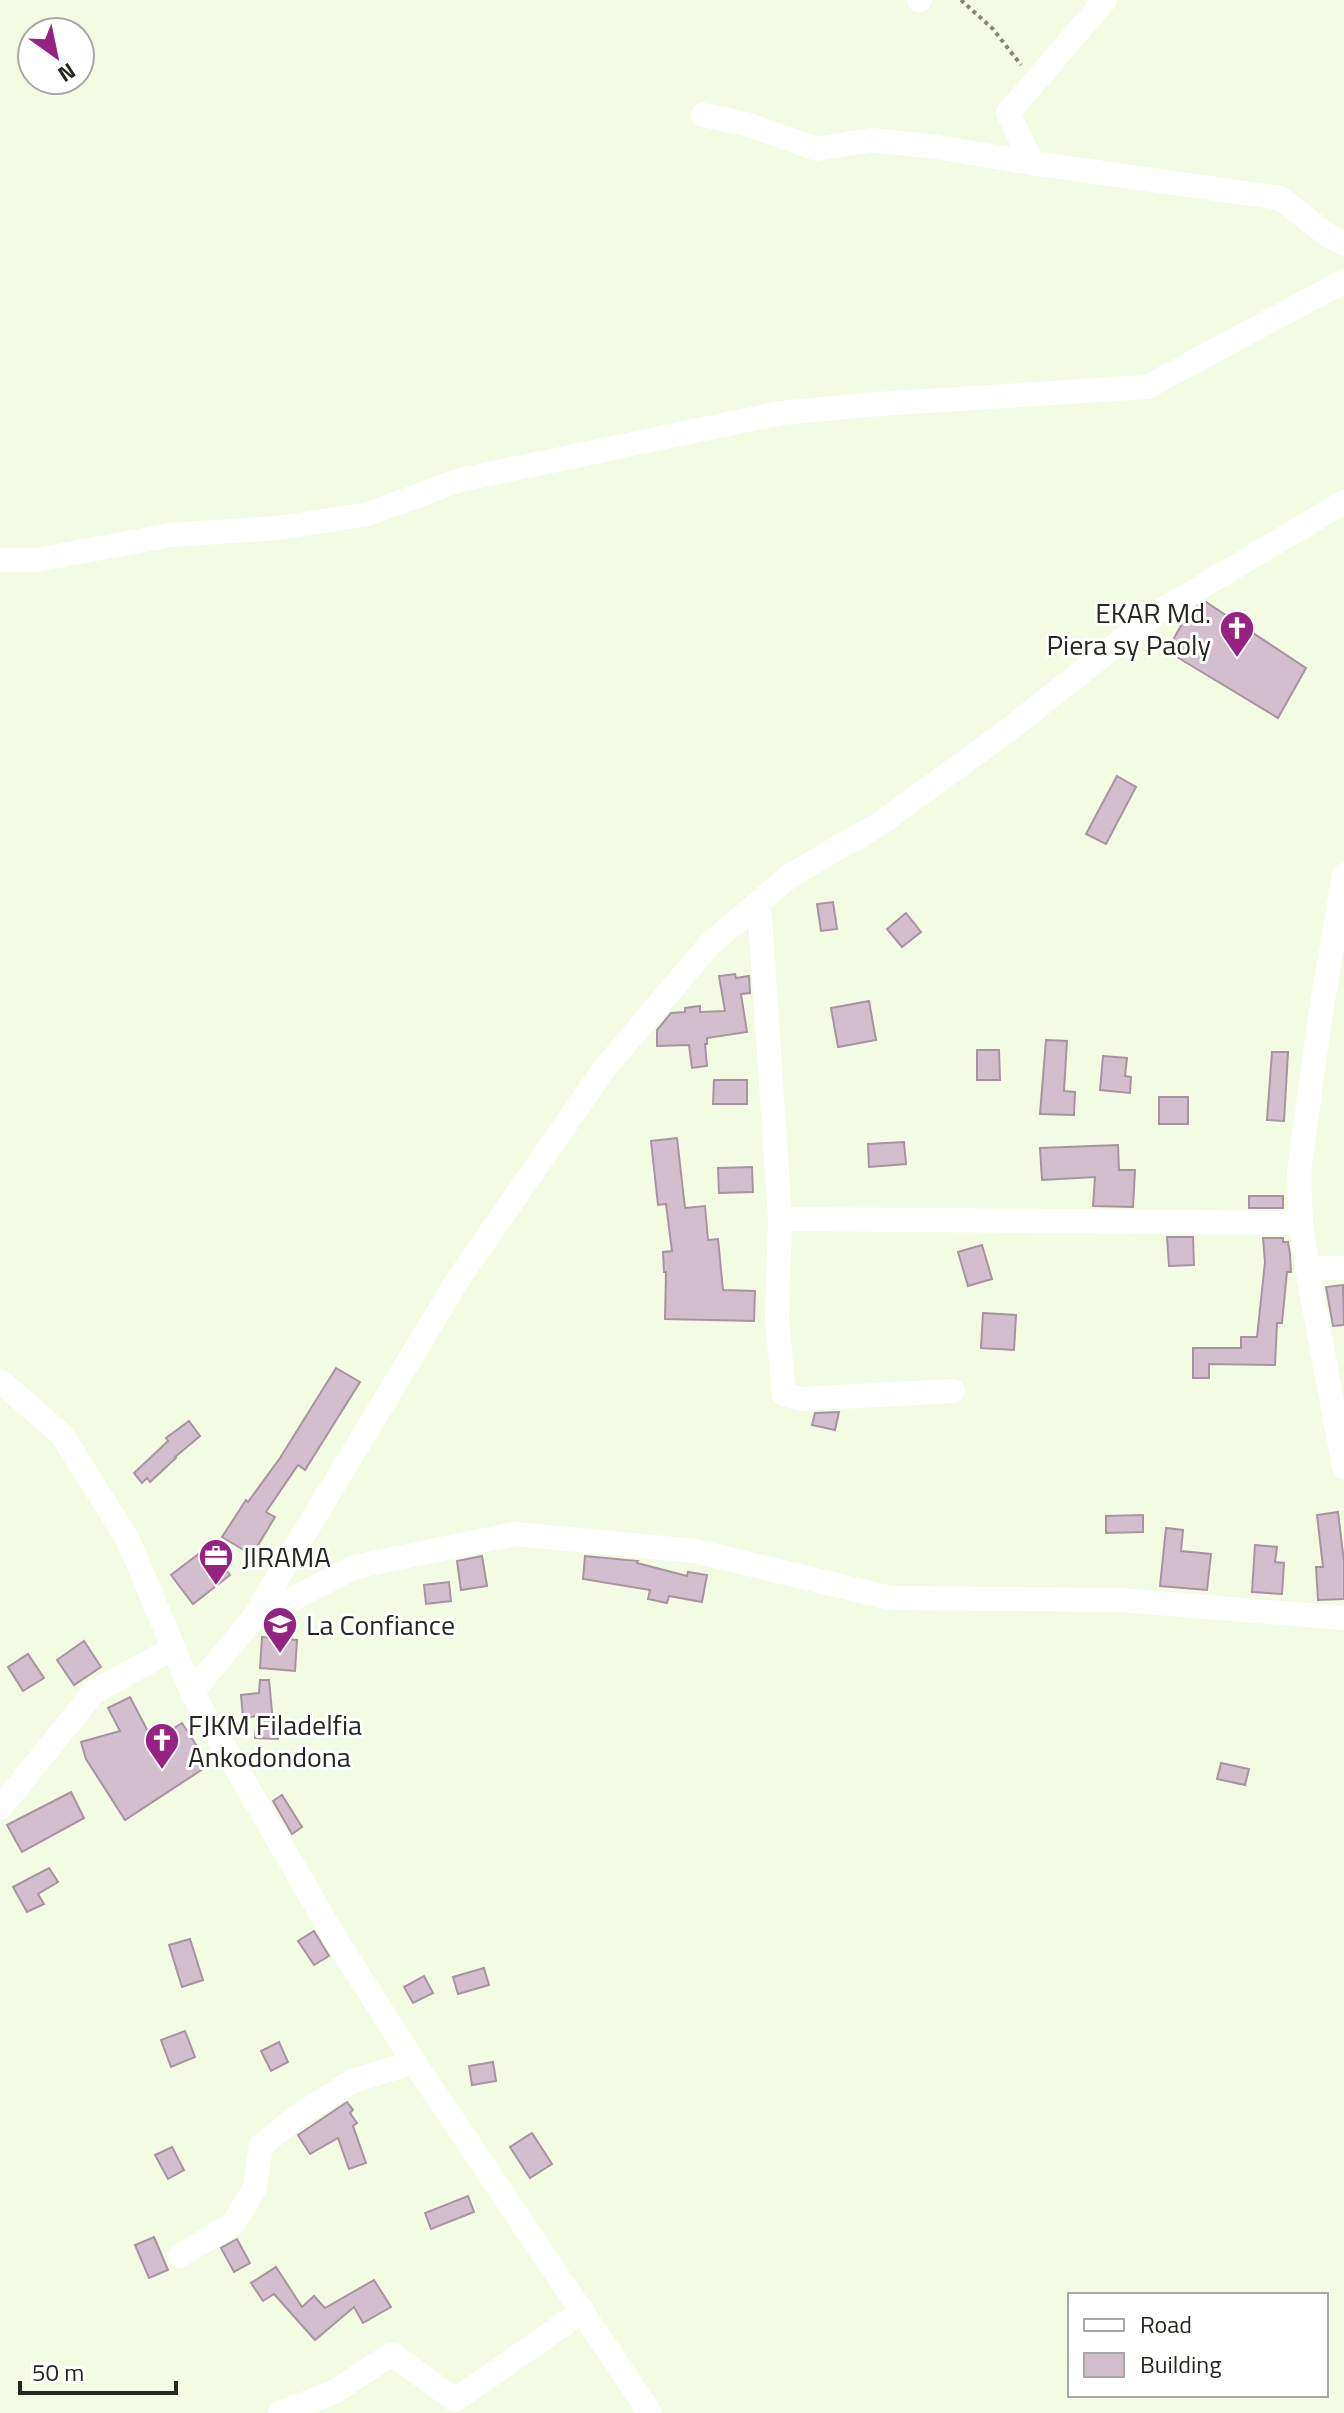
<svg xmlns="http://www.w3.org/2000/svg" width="1344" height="2413" font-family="'Titillium Web',sans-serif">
  <rect width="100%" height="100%" fill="#f4fbe3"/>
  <g fill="#d3becd" stroke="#a893a2" stroke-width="2">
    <path d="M1206,602L1306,668L1278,718L1167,651L1189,611Z"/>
    <path d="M1117,776L1136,787L1106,844L1086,834Z"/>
    <path d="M833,902L837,929L821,931L817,904Z"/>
    <path d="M906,913L921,932L902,947L887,929Z"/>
    <path d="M735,974L736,978L749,976L750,993L741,994L747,1032L707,1038V1044H705L707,1066L692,1068L689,1045L657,1046V1030L671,1013L685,1012V1008L700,1006V1012L725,1011L719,976Z"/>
    <path d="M869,1001L876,1040L838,1047L831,1008Z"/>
    <path d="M1046,1040L1067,1041L1064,1091L1075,1092L1074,1115L1040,1114Z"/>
    <path d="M977,1050H999L1000,1080H977Z"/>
    <path d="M1272,1052H1288L1284,1121L1267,1120Z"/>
    <path d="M1103,1056L1127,1058L1125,1076L1131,1077L1130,1093L1100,1090Z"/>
    <path d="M714,1080H747V1104H713Z"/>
    <rect x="1159" y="1097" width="29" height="27"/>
    <path d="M677,1138L685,1208L705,1206L708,1240L718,1239L723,1290L755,1291L754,1321L665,1319L666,1272H664L663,1252L672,1251L666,1204L658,1205L651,1141Z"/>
    <path d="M904,1142L906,1164L869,1167L868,1144Z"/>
    <path d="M1118,1145L1119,1170H1135L1133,1207L1093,1206L1095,1177L1042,1180L1040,1148Z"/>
    <path d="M752,1167L753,1192L719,1193L718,1168Z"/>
    <rect x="1249" y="1196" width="34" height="12"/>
    <path d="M1167,1237H1193L1194,1265L1169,1266Z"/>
    <path d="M1263,1238H1283V1242H1288L1290,1254L1291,1272H1287L1282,1323H1277L1275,1365L1209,1364V1378H1193V1348H1241V1337H1257L1265,1262Z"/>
    <path d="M982,1245L992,1279L968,1286L958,1252Z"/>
    <path d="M1343,1285L1344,1325L1333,1326L1326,1287Z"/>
    <path d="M983,1313L1016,1315L1014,1350L981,1348Z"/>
    <path d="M336,1368L360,1382L305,1470L298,1465L266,1512L275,1517L252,1555L222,1537L246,1500L248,1502L280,1458Z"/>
    <path d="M839,1412L835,1430L812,1425L815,1413Z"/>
    <path d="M189,1421L200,1436L175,1457L176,1458L150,1482L147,1478L142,1483L134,1473L168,1441L166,1438Z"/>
    <path d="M1338,1512L1344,1562V1599L1318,1600L1316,1567H1323L1317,1515Z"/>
    <path d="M1143,1515V1532L1106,1533V1516Z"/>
    <path d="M1166,1528L1183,1530L1181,1551L1211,1554L1207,1590L1160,1586Z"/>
    <path d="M1255,1545L1277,1547L1275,1562L1284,1563L1282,1594L1252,1592Z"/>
    <path d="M209,1546L230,1575L193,1604L171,1575Z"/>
    <path d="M482,1556L487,1586L461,1590L457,1561Z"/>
    <path d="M585,1556L638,1561L637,1563L687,1576L688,1572L707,1575L702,1602L669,1596L667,1603L648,1599L650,1590L583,1579Z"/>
    <path d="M449,1582L451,1601L426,1604L424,1585Z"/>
    <path d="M262,1637L297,1640L295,1671L260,1668Z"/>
    <path d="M84,1641L101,1667L74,1685L57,1660Z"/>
    <path d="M28,1654L44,1678L23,1691L8,1667Z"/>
    <path d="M260,1680H269L273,1722L279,1723L278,1739L255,1738L257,1716L243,1718L241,1695L259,1693Z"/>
    <path d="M130,1697L153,1741L182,1723L209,1765L125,1820L86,1759L81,1742L120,1731L108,1708Z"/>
    <path d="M1221,1763L1249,1769L1245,1785L1217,1779Z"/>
    <path d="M71,1792L84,1818L22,1852L7,1825Z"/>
    <path d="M282,1795L302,1827L292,1834L273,1801Z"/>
    <path d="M49,1868L58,1882L38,1894L44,1904L27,1912L13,1887Z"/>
    <path d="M314,1931L329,1956L314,1965L298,1941Z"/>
    <path d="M190,1939L203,1980L182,1987L169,1945Z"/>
    <path d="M484,1968L489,1985L458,1994L453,1977Z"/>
    <path d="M424,1976L433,1993L413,2003L404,1987Z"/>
    <path d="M185,2031L195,2057L171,2067L161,2040Z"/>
    <path d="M279,2042L288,2062L271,2071L261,2051Z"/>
    <path d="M493,2062L496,2081L472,2085L469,2066Z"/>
    <path d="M347,2102L353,2110L350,2113L357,2123L353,2126L366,2163L349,2169L338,2138L310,2154L298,2135Z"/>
    <path d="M532,2133L552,2164L530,2178L510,2147Z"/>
    <path d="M172,2147L184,2170L168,2179L155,2155Z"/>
    <path d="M468,2196L474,2212L431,2229L425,2213Z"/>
    <path d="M154,2237L168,2270L149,2278L135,2245Z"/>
    <path d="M237,2239L250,2263L234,2272L221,2248Z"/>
    <path d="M276,2267L302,2307L314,2296L325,2308L374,2280L391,2307L363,2323L354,2307L315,2340L274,2294L263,2301L251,2283Z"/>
  </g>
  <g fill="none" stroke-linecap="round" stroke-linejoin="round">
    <path stroke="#838878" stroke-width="4" stroke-dasharray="4 4" stroke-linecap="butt" d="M961,0L993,29L1021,65"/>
    <g stroke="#fff" stroke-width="24">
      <path d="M919,0H920"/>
      <path d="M1105,0L1008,113L1032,163L1280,198L1330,237L1344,243"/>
      <path d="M703,115L746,124L817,149L871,140L937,147L1032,163"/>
      <path d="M0,560H36L171,535L279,528L368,514L460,480L781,413L879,404L1147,387L1344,281"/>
      <path d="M759,902L780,1219L777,1320L784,1394L801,1399L953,1391"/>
      <path d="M780,1219L1301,1223"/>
      <path d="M1307,1268L1301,1223L1299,1172L1321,1011L1344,875"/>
      <path d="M1344,1268H1307L1344,1467"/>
      <path d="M0,1381L62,1435L128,1540L192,1692L338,1943L414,2062L650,2413"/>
      <path d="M254,1619L354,1567L515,1534L695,1551L890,1598L1120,1600L1344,1618"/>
      <path d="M192,1692L252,1620L457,1281L604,1069L709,945L791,875L878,825L1007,731L1154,615L1344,502"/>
      <path d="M0,1808L94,1692L172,1649"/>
      <path d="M179,2256L233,2224L255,2188L261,2146L296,2117L353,2081L414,2062"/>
      <path d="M455,2400L583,2311"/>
      <path d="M280,2413L334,2392L392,2354L455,2400"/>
    </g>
  </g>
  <defs>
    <g id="church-pin" transform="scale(1.8)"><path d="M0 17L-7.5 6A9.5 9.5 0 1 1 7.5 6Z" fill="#962381" stroke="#fff"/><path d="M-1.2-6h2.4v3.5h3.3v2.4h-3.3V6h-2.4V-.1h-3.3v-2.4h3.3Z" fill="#fff"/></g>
    <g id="office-pin" transform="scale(1.8)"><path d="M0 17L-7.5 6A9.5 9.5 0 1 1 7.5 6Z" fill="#962381" stroke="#fff"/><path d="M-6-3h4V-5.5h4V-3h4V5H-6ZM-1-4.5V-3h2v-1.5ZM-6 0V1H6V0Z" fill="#fff"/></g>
    <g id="school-pin" transform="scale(1.8)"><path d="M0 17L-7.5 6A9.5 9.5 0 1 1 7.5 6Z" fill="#962381" stroke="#fff"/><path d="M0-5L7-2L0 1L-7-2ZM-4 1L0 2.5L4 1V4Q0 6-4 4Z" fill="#fff"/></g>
  </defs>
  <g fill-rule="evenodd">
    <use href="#church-pin" x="1237" y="628"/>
    <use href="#office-pin" x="216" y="1556"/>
    <use href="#school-pin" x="280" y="1624"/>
    <use href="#church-pin" x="162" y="1740"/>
  </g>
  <g text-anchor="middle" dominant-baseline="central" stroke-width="6" stroke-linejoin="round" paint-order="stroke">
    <g font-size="28" fill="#26281f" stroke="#fff" text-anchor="start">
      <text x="1211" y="612" text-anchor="end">EKAR Md.<tspan x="1211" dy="32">Piera sy Paoly</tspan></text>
      <text x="242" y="1556">JIRAMA</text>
      <text x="306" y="1624">La Confiance</text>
      <text x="188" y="1724">FJKM Filadelfia<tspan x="188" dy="32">Ankodondona</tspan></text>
    </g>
  </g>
  <rect x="1068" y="2293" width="260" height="104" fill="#ffffff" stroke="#a8a9a5" stroke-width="2"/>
  <rect x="1084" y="2319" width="40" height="12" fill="#ffffff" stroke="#a8a9a5" stroke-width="2"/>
  <text x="1140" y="2333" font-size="24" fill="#26281f">Road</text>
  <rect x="1084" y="2353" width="40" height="24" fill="#d3becd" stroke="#a8a9a5" stroke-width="2"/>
  <text x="1140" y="2373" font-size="24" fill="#26281f">Building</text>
  <g transform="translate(56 56) rotate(147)"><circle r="38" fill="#ffffff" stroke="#a8a9a5" stroke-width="2"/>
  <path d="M0-6L14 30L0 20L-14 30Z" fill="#962381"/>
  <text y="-12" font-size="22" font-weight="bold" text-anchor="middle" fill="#26281f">N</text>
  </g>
  <path d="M20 2381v12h156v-12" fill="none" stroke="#26281f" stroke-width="4"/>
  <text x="32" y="2381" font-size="24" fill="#26281f" stroke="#ffffff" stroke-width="6" paint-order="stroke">50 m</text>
</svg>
